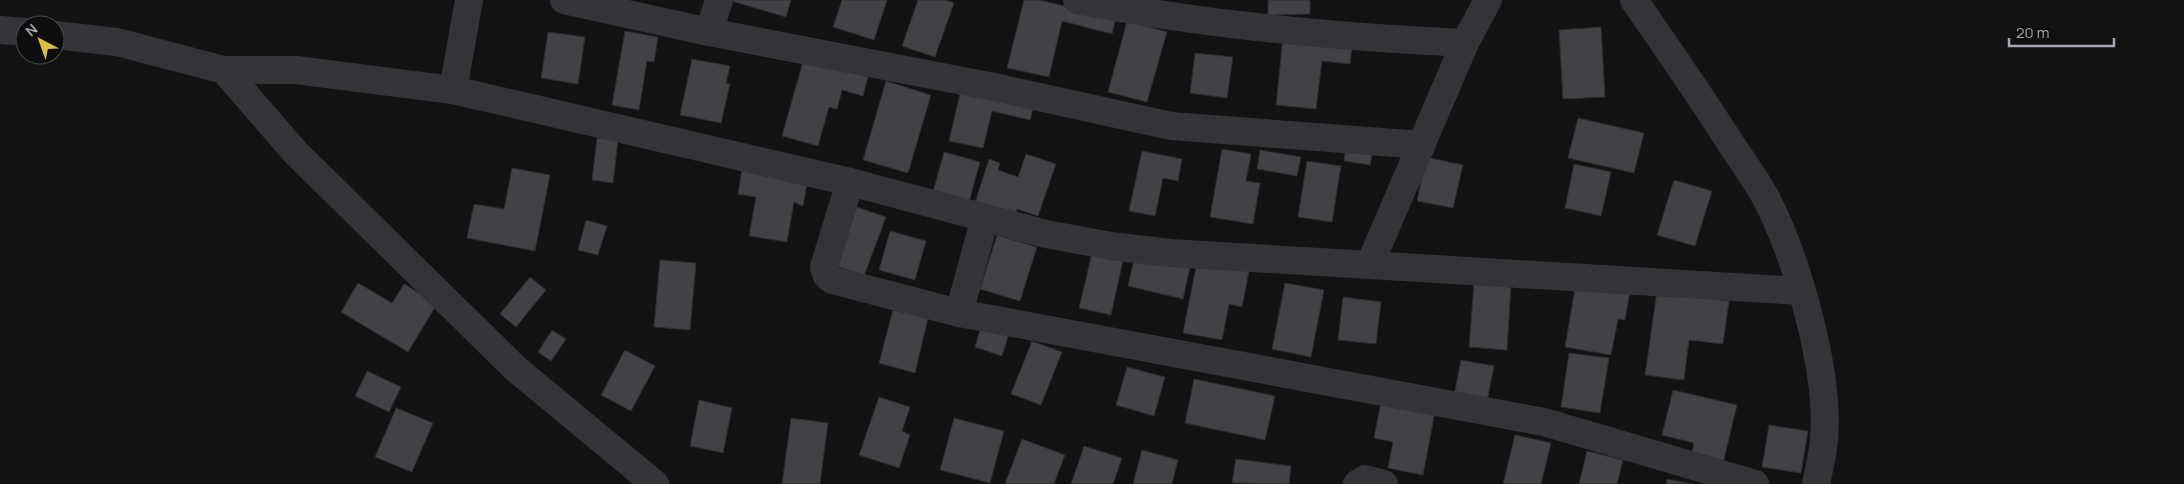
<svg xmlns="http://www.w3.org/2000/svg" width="2184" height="484" font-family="Manrope,sans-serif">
  <rect width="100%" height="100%" fill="#121213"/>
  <g fill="#414246" stroke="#2d2c2f">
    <path d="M728,0H791L786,17Z"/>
    <path d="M842,0H887L874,40L833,27Z"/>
    <path d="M918,0H945L954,3L935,57L902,46Z"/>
    <path d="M1024,0H1039L1116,18L1112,34L1062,21L1049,77L1007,68Z"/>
    <path d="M1268,0H1310V14L1268,15Z"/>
    <path d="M1127,21L1167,32L1147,102L1108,92Z"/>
    <path d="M1601,27L1605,97L1563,99L1559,30Z"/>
    <path d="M625,31L658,37L654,62L647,61L639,110L612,105Z"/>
    <path d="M548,32L585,37L578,84L541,78Z"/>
    <path d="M1283,37L1352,45L1350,64L1322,61L1316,109L1276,105Z"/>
    <path d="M1195,53L1233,57L1227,98L1190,93Z"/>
    <path d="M804,58L868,77L863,96L842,90L837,109L829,107L818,146L782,136Z"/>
    <path d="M692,59L730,66L726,83L730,84L721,123L680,115Z"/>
    <path d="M886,81L931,95L908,173L863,160Z"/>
    <path d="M962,85L1035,102L1030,120L992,111L983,148L949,141Z"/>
    <path d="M1578,118L1644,133L1634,173L1568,158Z"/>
    <path d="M597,138L618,140L613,183L592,180Z"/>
    <path d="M1346,147L1373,151L1370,165L1344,161Z"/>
    <path d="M1222,149L1251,154L1246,181L1260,183L1253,224L1210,217Z"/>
    <path d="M1260,150L1301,157L1297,176L1257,169Z"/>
    <path d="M1142,151L1182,159L1178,181L1163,178L1155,216L1129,211Z"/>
    <path d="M944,152L980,162L969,202L933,192Z"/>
    <path d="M1026,154L1056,164L1038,216L1017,209L1013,222L973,209L989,159L1000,163L998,170L1018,177Z"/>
    <path d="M1426,157L1463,165L1453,208L1417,201Z"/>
    <path d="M1307,161L1341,166L1332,222L1298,217Z"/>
    <path d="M1574,164L1611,172L1601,216L1565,208Z"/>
    <path d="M512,168L550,175L535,251L467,238L474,204L504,209Z"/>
    <path d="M742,168L808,178L803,206L794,202L787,242L749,236L756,197L738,194Z"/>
    <path d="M1674,180L1712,191L1695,246L1657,235Z"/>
    <path d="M854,206L886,217L864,276L832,264Z"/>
    <path d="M586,220L607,226L598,255L578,250Z"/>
    <path d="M890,231L926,241L915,280L879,270Z"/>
    <path d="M997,235L1037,247L1020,301L980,289Z"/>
    <path d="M1092,253L1123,260L1111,315L1079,308Z"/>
    <path d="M1135,255L1190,267L1183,299L1128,286Z"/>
    <path d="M660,260L696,263L690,330L654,327Z"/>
    <path d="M1197,262L1249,271L1242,307L1229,304L1222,340L1183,333Z"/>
    <path d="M530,277L546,290L516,327L500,314Z"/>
    <path d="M358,283L392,303L404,284L437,304L408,352L341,312Z"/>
    <path d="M1285,283L1324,290L1311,357L1272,349Z"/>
    <path d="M1576,283L1630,291L1625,320L1618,319L1611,355L1565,347Z"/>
    <path d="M1474,284L1511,287L1507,350L1469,347Z"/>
    <path d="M1657,291L1729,301L1723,344L1689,340L1684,380L1645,375Z"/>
    <path d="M1343,297L1381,302L1376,344L1338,340Z"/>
    <path d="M893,310L928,318L915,373L879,363Z"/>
    <path d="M981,326L1009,334L1002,356L975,347Z"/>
    <path d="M552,330L566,339L551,361L538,352Z"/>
    <path d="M1032,341L1062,352L1041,405L1011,394Z"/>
    <path d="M625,350L655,366L631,411L601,395Z"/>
    <path d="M1569,353L1609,358L1600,413L1561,407Z"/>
    <path d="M1461,360L1494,366L1487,401L1454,395Z"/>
    <path d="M1127,367L1165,377L1154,416L1116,405Z"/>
    <path d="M367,371L401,387L389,412L355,396Z"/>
    <path d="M1194,379L1275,396L1265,440L1185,423Z"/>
    <path d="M1673,390L1737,405L1723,463L1691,456L1694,443L1662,435Z"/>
    <path d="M879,397L910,407L902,431L910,435L899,468L859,455Z"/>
    <path d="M699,400L732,408L723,453L690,446Z"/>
    <path d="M1381,402L1435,412L1423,475L1388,468L1393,442L1374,438Z"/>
    <path d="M396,408L433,423L412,472L375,457Z"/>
    <path d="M791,418L828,423L820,484H782Z"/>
    <path d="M954,418L1004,431L990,483L940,470Z"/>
    <path d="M1769,425L1808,431L1801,473L1762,467Z"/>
    <path d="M1515,435L1551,443L1541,484H1503Z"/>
    <path d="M1022,439L1065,455L1054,484H1005Z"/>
    <path d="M1084,446L1122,458L1113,484H1071Z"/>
    <path d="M1142,450L1178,460L1172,484H1133Z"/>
    <path d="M1587,451L1623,460L1617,484H1579Z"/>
    <path d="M1236,459L1291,466L1289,484L1232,483Z"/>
    <path d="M1667,479L1693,484H1666Z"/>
  </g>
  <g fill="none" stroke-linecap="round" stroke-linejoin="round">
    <g stroke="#343438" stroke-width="28">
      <path d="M564,0L709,32L994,87L1171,126L1422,145"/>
      <path d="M1077,0C1205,25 1335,37 1465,43"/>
      <path d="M1634,0C1667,48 1700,95 1731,144C1743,162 1756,180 1766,198C1797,258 1830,372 1824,439C1823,454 1819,469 1816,484"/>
      <path d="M709,32L719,0"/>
      <path d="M224,70H296L453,90L850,182L1046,234L1111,246L1170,253L1801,291"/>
      <path d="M453,90L469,0"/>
      <path d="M850,182L824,267L827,276L832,280L959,313L1544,422L1755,484"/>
      <path d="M1370,264L1465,43L1488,0"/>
      <path d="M959,313L985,218"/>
      <path d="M1357,484L1365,479L1384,484"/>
    </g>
    <g stroke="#343438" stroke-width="28">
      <path d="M0,30L25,32"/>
      <path d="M55,35L117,42L224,70L296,153L516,369L655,484"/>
    </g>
  </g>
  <g transform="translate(40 40) rotate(319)"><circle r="24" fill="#0d0d0e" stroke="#4a4b50"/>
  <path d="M0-4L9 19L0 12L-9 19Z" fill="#dbbd42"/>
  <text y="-8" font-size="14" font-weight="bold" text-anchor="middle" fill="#a5a7b2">N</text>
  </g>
  <path d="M2009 38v8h105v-8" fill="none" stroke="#a5a7b2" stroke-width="2.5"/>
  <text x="2016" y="38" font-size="15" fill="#a5a7b2" stroke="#0d0d0e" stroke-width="4" paint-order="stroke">20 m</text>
</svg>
